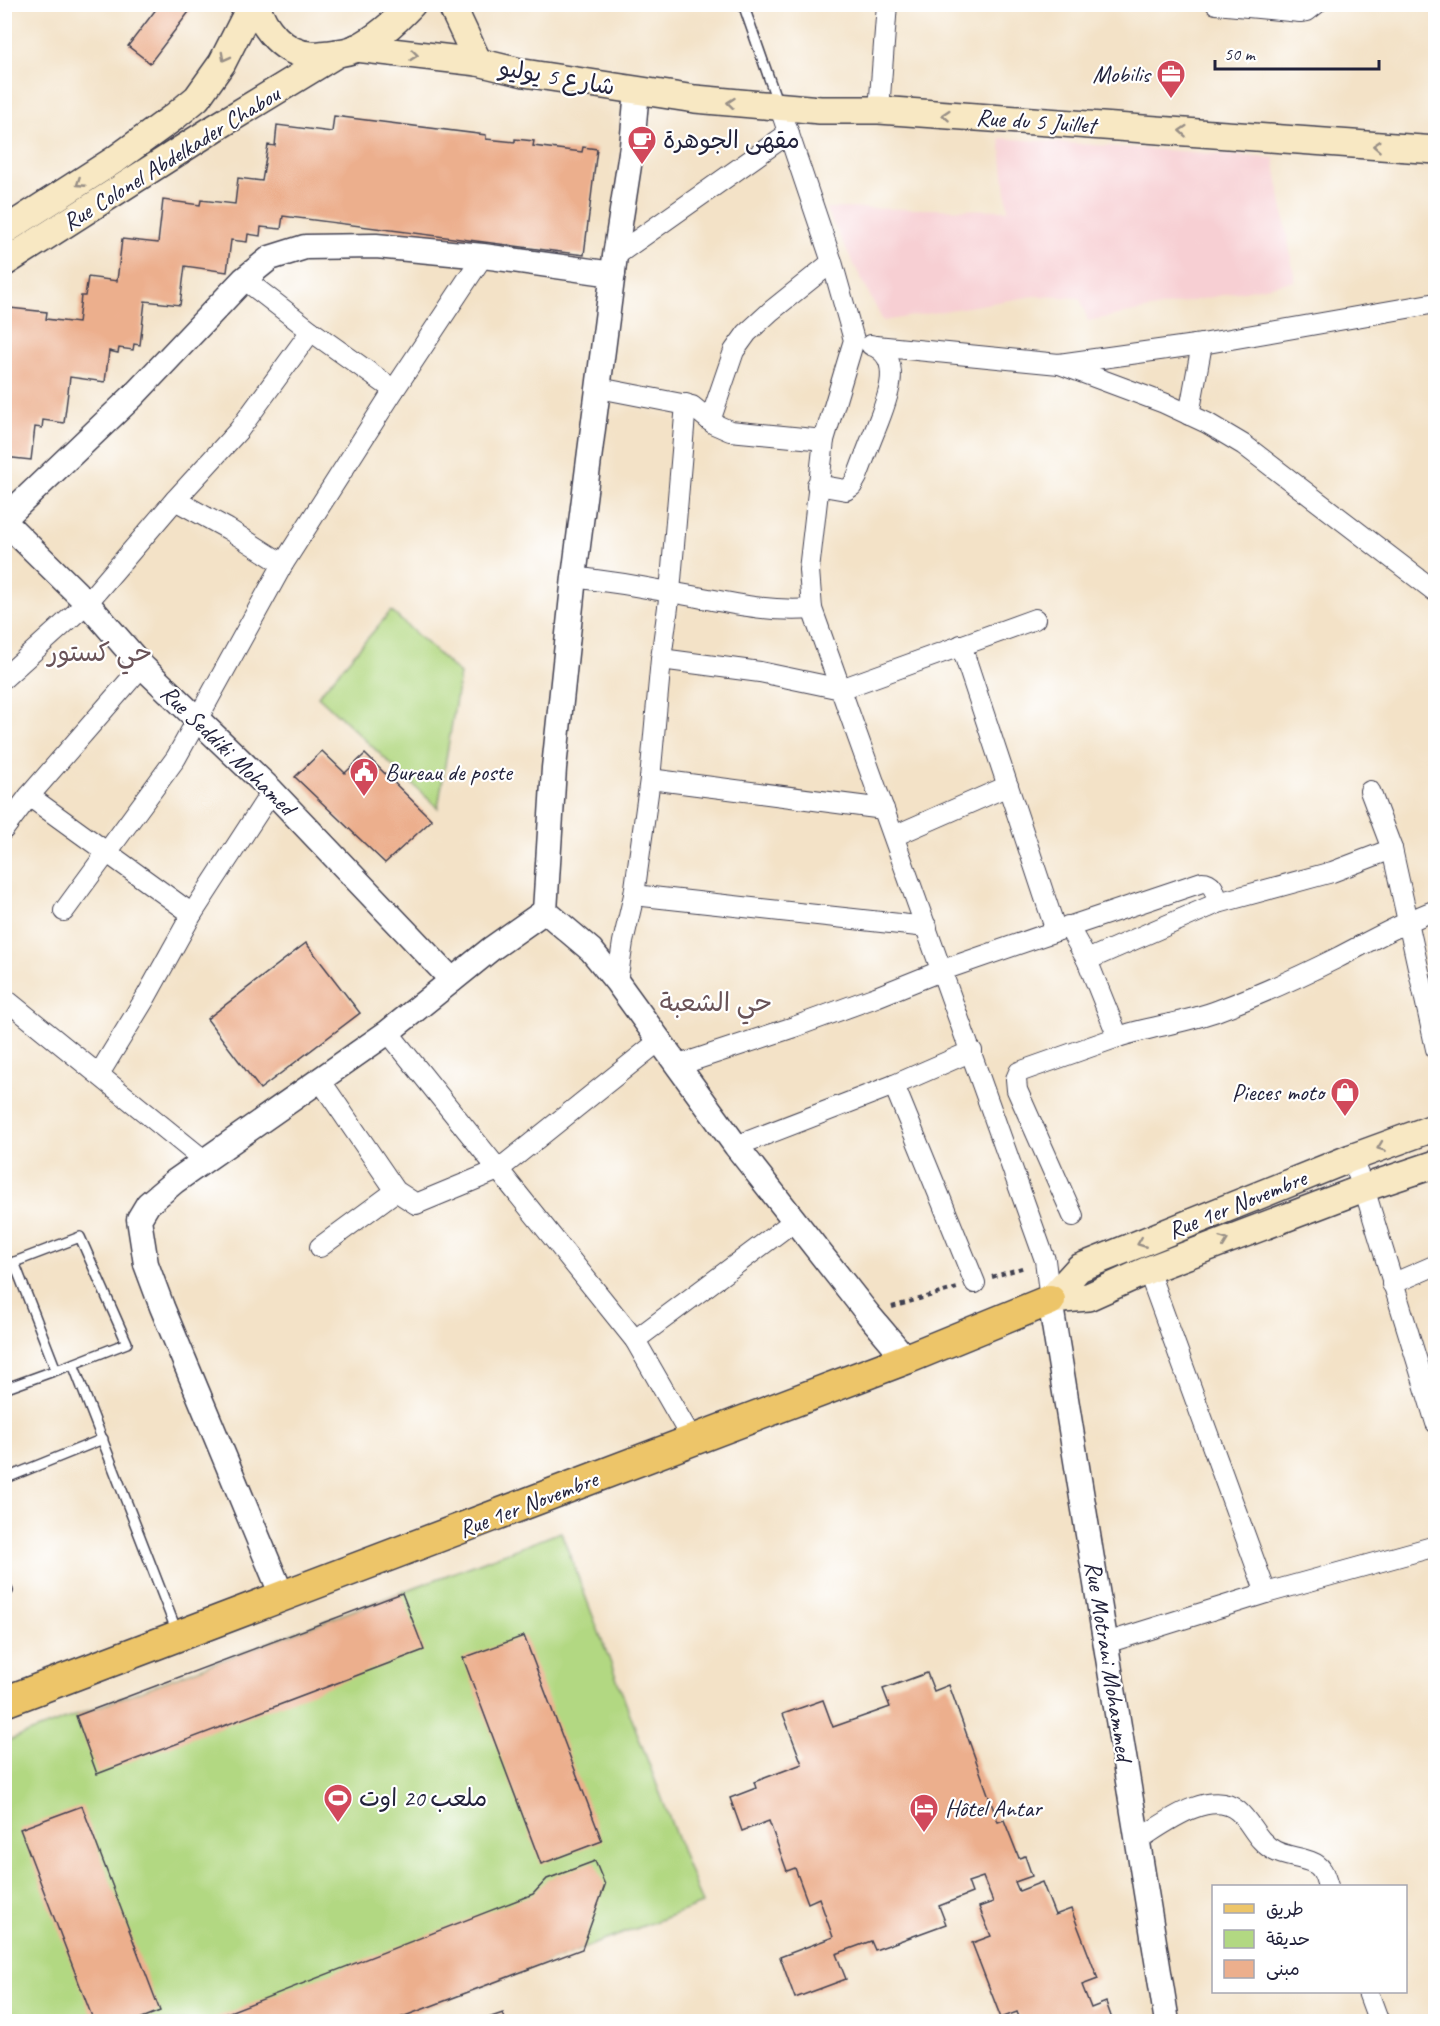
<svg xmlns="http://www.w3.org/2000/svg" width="1440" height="2026" font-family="Caveat,'Playpen Sans Arabic',sans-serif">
  <rect width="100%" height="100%" fill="#fff"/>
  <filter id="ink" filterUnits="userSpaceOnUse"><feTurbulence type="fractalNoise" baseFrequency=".0167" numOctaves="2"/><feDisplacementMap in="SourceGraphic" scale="12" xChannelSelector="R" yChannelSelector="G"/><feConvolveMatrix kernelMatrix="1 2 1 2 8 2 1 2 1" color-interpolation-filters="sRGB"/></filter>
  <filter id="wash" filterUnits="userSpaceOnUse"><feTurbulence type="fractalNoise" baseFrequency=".008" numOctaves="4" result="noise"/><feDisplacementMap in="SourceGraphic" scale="24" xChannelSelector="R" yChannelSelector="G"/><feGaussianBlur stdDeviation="1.35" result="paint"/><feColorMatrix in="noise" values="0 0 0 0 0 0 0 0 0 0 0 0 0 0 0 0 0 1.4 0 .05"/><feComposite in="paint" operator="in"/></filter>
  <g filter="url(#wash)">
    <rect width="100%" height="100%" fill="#f3e2c7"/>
    <path fill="#f7cfd3" d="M1000,138L1274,158L1295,281L1088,321L1080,298L1034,296L883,321L825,208L1008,210Z"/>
    <g fill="#b2d882" stroke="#6a7d5e" stroke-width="1.5">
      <path d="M391,611L460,674L438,808L318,696Z"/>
      <path d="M561,1532L702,1904L389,2021L5,2022V1742Z"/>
    </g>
    <g id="blocks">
      <g fill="#ecaf8d">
        <path d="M160,4H195L150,63L128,46Z"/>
        <path d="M334,116L486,135V139L515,142V139L534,141L533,146L582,152L583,147L597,149L584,255L283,216L281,229L261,227L260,236L248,234L247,242L231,240L227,272L185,266L180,305L145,301L140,345L134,344L133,350L119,348L118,353L109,351L105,382L70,377L64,423L43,420L42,428L35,427L31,460L4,457V353L10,308L47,312L46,319L78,323L81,296H85L88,277L117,281L122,239L158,243L163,200L200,205L201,200L235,204L238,178L262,181L268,145L275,146L277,125L332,132Z"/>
        <path d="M322,751L345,773L365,754L432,820L385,863L295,777Z"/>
        <path d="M306,943L360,1013L260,1089L207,1019Z"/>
        <path d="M402,1593L424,1650L97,1774L76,1716Z"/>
        <path d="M524,1636L602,1841L541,1864L463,1658Z"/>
        <path d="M927,1673L934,1691L949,1685L998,1822L1004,1820L1019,1858L1025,1856L1032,1876L1015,1882L1019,1891L1042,1882L1055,1915L1071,1909L1098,1979L1082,1985L1091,2008L1106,2002L1113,2022H1021L1017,2012L1001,2018L972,1943L991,1936L979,1907L993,1902L983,1877L968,1882L972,1893L939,1906L946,1924L875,1950L871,1941L836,1954L846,1979L795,1998L780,1957L833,1937L819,1898L808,1903L795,1868L787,1871L769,1821L742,1831L730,1798L756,1788L754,1782L802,1764L783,1714L823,1700L833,1727L890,1707L883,1689Z"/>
        <path d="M82,1806L160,2011L132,2022H94L20,1829Z"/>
        <path d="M595,1861L605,1885L582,1949L389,2022H204L533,1894L547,1879Z"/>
        <path d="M503,2013L506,2022H479V2021Z"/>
      </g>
    </g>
  </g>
  <g filter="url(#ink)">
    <use href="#blocks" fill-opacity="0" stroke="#413f50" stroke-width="1.5"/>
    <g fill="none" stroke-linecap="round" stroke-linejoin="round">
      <g stroke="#413f50" stroke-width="12">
        <g id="service">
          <path d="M743,4L778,104"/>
          <path d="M14,1262L56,1370"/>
          <path d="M4,1266L80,1237L127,1343L73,1364L177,1632"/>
          <path d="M4,1389L73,1364"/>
          <path d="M4,1479L103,1439"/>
          <path d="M4,1583L8,1591"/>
        </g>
      </g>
      <g stroke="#413f50" stroke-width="22">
        <g id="minor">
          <path d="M1216,4L1300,12L1307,11L1316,4"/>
          <path d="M780,108L832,262L854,340L824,440L809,570L812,609L1045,1260L1050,1300"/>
          <path d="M879,110L887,4"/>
          <path d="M615,256L789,133"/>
          <path d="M311,331L394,390"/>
          <path d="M876,346L1059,364L1202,344L1436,303"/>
          <path d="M1062,365L1164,403L1207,423L1244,445L1436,592"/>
          <path d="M599,388L692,406L714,424L730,431L824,440"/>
          <path d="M1189,415L1202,344"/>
          <path d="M710,421L734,351L747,333L771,311L832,262"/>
          <path d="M817,485L846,490L852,486L857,477C863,461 869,445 876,428C885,404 907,358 871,345"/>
          <path d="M175,500L228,529L283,564"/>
          <path d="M574,577C606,581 638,586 670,592C719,600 762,613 812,609"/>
          <path d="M961,645L1056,931L1202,882C1214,882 1215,893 1218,903"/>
          <path d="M661,659L760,672L841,689L1035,619"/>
          <path d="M4,678L87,603L175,500L239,430L311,331L244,279"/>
          <path d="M650,779L884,809"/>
          <path d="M1370,791L1392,849L1436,1049"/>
          <path d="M29,796L192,914"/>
          <path d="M4,829L29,796L142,666"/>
          <path d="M894,836L1008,786"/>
          <path d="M634,895L927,927"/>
          <path d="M64,911L176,758L283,564L394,390L483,256"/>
          <path d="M1068,926L1087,960L1218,903L1332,872L1392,849"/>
          <path d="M1087,960L1118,1037C1151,1026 1186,1023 1219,1010C1259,995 1299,977 1337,958C1370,941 1401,923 1436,910"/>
          <path d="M617,982L623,942L634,895L650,779L661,659L670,592L686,404"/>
          <path d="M4,998L205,1161"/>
          <path d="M388,1032L635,1340L693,1441"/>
          <path d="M676,1066L794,1027L876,997L943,970L1056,931"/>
          <path d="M99,1074L146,997L192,914L272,791"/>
          <path d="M320,1080L396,1191L416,1204L498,1170L659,1041"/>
          <path d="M894,1085L975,1283"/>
          <path d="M736,1146L894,1085L972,1051"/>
          <path d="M1351,1158L1364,1188L1436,1423"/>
          <path d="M1073,1216L1017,1090L1016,1079L1019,1072L1118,1037"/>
          <path d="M320,1247L396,1191"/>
          <path d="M1148,1270L1266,1593"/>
          <path d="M1392,1284L1436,1265"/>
          <path d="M635,1340L794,1221"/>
          <path d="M1106,1643L1266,1593L1436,1546"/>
          <path d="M1138,1840C1162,1825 1210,1787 1238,1811C1252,1823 1256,1841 1275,1851C1288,1858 1314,1858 1321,1869C1325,1874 1326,1881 1328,1886"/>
          <path d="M1368,1992L1379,2022"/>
        </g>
      </g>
      <g stroke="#413f50" stroke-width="27">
        <g id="tertiary">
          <path d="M637,90L632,146L615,256L574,577L554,768L545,911L591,950L617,982L736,1146L868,1314L906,1359"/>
          <path d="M4,519L133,396L244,279L270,258L305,247L376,246L483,256L613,274"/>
          <path d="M4,521L87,603L142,666L272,791L452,980"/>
          <path d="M1050,1300L1167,2022"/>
          <path d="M283,1598L162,1307L146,1264L139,1219L148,1204L174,1182L388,1032L491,949L545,911"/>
        </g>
      </g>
      <g stroke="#413f50" stroke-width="30">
        <g id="secondary">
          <path d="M256,4C263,28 284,54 311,55C317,56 324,54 330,54C339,53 349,52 357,48C378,38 397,20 412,4"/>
          <path d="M451,4L478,62"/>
          <path d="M356,48L478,62L524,73L695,99L820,110H879L1436,150"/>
          <path d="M4,231L116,159L174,117L197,98L222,63L252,4"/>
          <path d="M4,263L215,128L338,53"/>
          <path d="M1050,1300L1079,1268L1351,1158L1436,1127"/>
          <path d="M1050,1300L1088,1297L1148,1270L1364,1188L1436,1164"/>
        </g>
      </g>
      <g stroke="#413f50" stroke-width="33">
        <path id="primary" d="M4,1702L906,1359L1050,1300"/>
      </g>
      <g stroke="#413f50" stroke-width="4" stroke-dasharray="4.5 4.5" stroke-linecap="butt">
        <path d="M992,1277L1025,1267"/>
        <path d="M892,1307L957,1288"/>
      </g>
      <use href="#service" stroke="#fff" stroke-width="9"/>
      <use href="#minor" stroke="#fff" stroke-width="20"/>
      <use href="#tertiary" stroke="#fff" stroke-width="24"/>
      <use href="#secondary" stroke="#f8e8c3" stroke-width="27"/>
      <use href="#primary" stroke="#edc569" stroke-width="30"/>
    </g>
    <defs><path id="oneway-chevron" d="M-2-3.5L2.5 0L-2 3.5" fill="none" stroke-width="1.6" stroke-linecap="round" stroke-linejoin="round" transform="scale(1.5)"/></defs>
    <g stroke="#988f86">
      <use href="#oneway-chevron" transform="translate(414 55) rotate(6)"/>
      <use href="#oneway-chevron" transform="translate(225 57) rotate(118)"/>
      <use href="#oneway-chevron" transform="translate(731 103) rotate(-174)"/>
      <use href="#oneway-chevron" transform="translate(946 115) rotate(-176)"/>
      <use href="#oneway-chevron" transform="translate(1183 131) rotate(-176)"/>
      <use href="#oneway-chevron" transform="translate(1377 146) rotate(-176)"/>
      <use href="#oneway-chevron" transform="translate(80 183) rotate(147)"/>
      <use href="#oneway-chevron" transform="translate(1381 1147) rotate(160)"/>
      <use href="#oneway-chevron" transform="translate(1224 1241) rotate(-21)"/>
      <use href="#oneway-chevron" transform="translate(1141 1243) rotate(158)"/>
    </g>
  </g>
  <defs>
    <g id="office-pin" transform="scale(1.5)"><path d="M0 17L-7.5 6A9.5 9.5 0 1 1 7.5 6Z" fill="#d1495b" stroke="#fff"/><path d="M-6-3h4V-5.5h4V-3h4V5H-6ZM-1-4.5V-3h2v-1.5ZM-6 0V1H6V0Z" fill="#fff"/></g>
    <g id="cafe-pin" transform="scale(1.5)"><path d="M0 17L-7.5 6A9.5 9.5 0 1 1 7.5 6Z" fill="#d1495b" stroke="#fff"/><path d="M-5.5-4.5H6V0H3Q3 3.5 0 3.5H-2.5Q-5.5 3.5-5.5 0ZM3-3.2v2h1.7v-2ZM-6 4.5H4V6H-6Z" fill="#fff"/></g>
    <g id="civic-pin" transform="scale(1.5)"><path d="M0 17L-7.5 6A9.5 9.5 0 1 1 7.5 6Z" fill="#d1495b" stroke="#fff"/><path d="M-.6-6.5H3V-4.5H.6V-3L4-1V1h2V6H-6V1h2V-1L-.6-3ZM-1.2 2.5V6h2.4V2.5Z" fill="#fff"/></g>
    <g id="shop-pin" transform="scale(1.5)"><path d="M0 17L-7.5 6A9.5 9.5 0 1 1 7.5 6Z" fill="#d1495b" stroke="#fff"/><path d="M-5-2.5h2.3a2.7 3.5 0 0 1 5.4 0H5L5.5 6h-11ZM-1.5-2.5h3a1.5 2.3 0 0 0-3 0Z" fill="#fff"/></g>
    <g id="stadium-pin" transform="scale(1.5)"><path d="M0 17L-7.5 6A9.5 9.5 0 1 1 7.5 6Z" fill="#d1495b" stroke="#fff"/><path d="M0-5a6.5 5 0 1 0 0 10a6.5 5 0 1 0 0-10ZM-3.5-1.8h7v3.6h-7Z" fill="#fff"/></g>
    <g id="hotel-pin" transform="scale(1.5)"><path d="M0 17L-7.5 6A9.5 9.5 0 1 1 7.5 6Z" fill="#d1495b" stroke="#fff"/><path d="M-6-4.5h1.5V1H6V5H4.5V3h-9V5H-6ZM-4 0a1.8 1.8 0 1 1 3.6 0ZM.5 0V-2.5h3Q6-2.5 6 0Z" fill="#fff"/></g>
  </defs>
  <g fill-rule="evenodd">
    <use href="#office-pin" x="1171" y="74"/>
    <use href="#cafe-pin" x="642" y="140"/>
    <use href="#civic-pin" x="364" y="772"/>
    <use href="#shop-pin" x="1345" y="1092"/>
    <use href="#stadium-pin" x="338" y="1798"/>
    <use href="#hotel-pin" x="924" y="1808"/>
  </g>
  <g text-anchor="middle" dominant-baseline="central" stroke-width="4.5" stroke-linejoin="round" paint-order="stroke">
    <g font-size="24" fill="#22223b" stroke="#fff" text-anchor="start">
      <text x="1150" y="74" text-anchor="end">Mobilis</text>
      <text x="663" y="140">مقهى الجوهرة</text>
      <text x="385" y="772">Bureau de poste</text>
      <text x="1324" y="1092" text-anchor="end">Pieces moto</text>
      <text x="359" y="1798">ملعب 20 اوت</text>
      <text x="945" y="1808">Hôtel Antar</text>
    </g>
    <g font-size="24" fill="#22223b" stroke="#fff">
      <text transform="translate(557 77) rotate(10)">شارع 5 يوليو</text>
      <text transform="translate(1036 121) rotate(4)">Rue du 5 Juillet</text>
      <text transform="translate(171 158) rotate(-32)">Rue Colonel Abdelkader Chabou</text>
      <text transform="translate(228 750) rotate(44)">Rue Seddiki Mohamed</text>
      <text transform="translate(1237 1204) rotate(-22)">Rue 1er Novembre</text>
      <text transform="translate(528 1504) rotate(-21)">Rue 1er Novembre</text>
      <text transform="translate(1109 1661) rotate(81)">Rue Motrani Mohammed</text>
    </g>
    <g font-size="26" fill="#695358" stroke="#fff">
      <text x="100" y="652">حي كستور</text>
      <text x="716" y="1002">حي الشعبة</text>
    </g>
  </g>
  <rect width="1440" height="2026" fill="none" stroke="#fff" stroke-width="24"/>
  <rect x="1212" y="1885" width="195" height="108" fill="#ffffff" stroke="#a7a7b1" stroke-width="1.5"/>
  <rect x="1224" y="1904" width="30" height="9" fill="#edc569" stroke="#a7a7b1" stroke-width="1.5"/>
  <text x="1266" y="1915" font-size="18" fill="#22223b">طريق</text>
  <rect x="1224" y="1930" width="30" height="18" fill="#b2d882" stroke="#a7a7b1" stroke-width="1.5"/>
  <text x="1266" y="1945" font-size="18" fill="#22223b">حديقة</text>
  <rect x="1224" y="1960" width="30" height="18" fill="#ecaf8d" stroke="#a7a7b1" stroke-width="1.5"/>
  <text x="1266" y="1975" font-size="18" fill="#22223b">مبنى</text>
  <path d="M1215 60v9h164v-9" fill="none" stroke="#22223b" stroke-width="3"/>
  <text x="1224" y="60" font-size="18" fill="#22223b" stroke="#ffffff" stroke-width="4.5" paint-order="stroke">50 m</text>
</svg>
